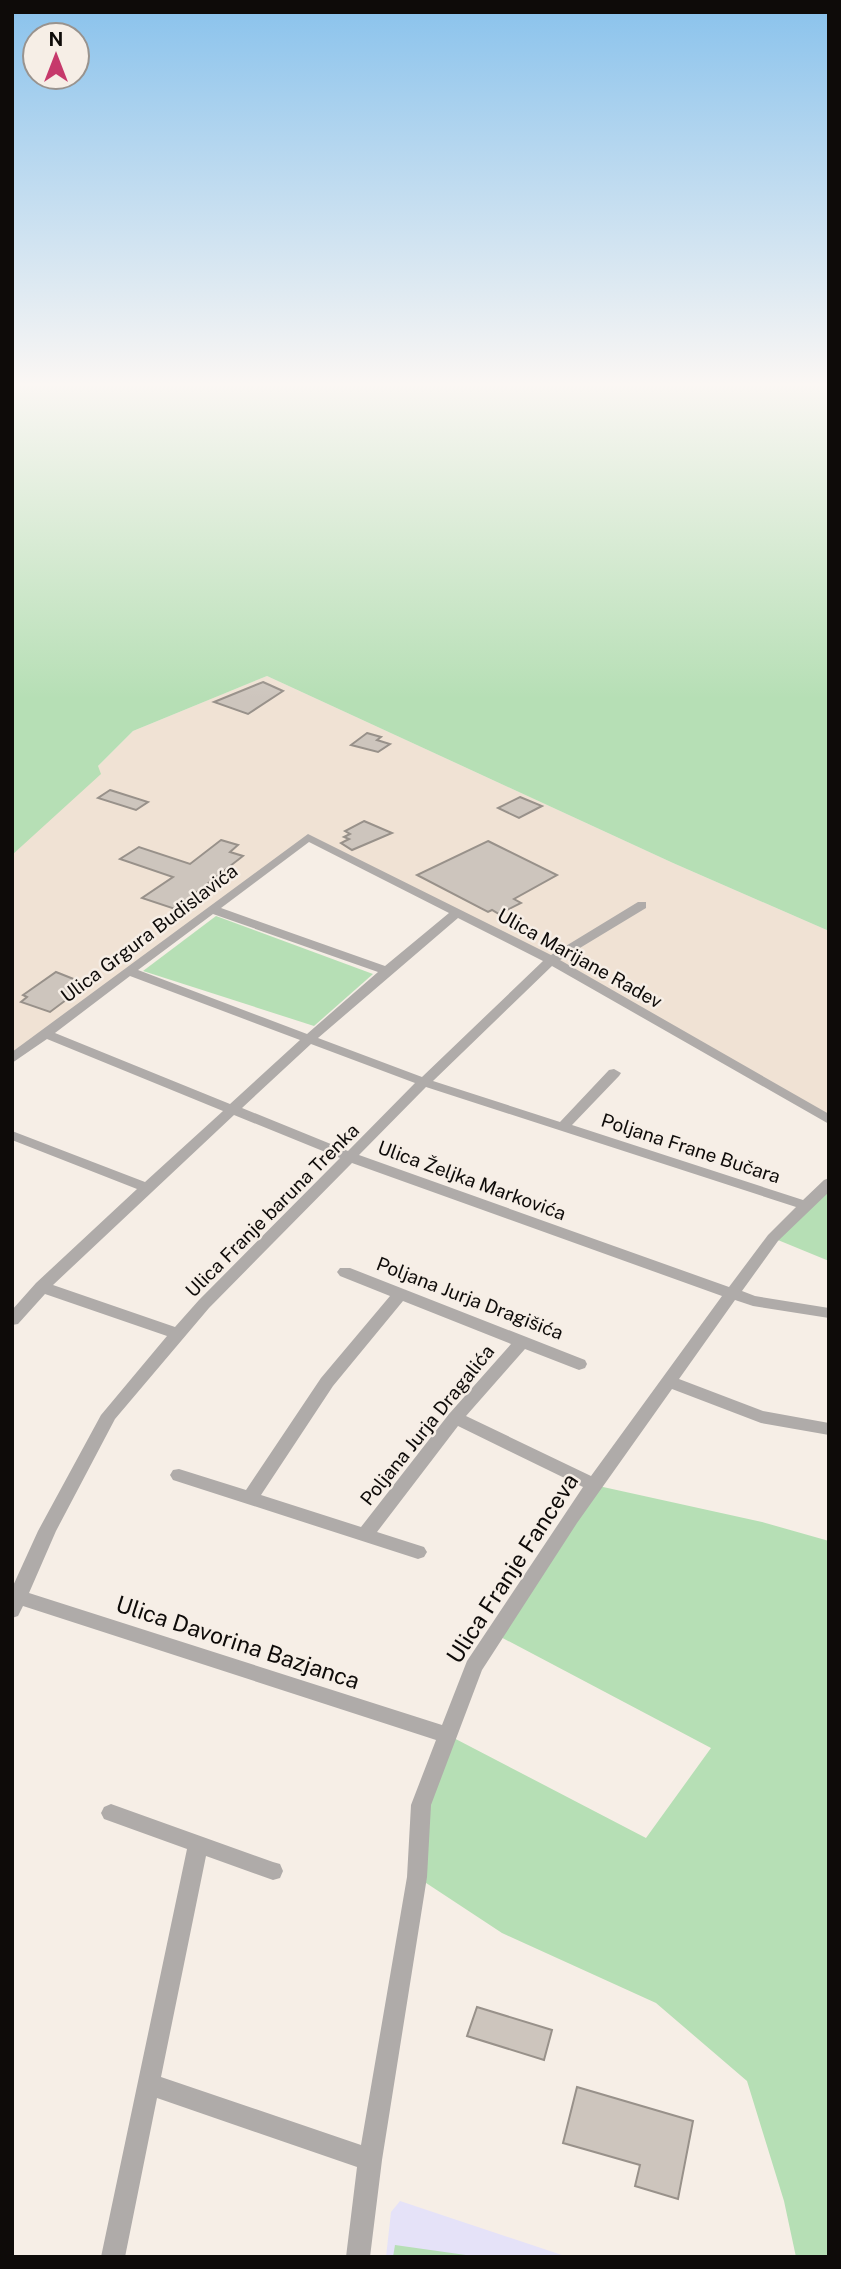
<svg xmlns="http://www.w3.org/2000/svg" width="841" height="2269" font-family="'Public Sans',sans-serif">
  <rect width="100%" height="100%" fill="#f6eee6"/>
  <path fill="#f0e2d4" d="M267,676L673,863L829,931V1120L551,960L308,837L12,1059V852L133,731Z"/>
  <path fill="#e5e2f8" d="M400,2201L568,2257H386L391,2212Z"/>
  <g fill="#b6dfb5">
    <path d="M12,381H829V931L673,863L267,676L133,731L98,766L101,774L12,855Z"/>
    <path d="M216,916L373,974L314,1026L143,971Z"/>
    <path d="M829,1183V1261L773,1238Z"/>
    <path d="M594,1485L762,1522L829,1541V2257H796L784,2201L747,2081L656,2003L502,1933L417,1877L421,1805L448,1735L646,1838L711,1748L495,1634Z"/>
    <path d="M395,2245L480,2257H393Z"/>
  </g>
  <g fill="#cdc5bd" stroke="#98918a" stroke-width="2">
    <path d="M263,682L283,691L248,714L214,702Z"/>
    <path d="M367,733L381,737L377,740L390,744L378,752L351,745Z"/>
    <path d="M110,790L148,802L136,810L98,798Z"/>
    <path d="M520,797L542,806L519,818L498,808Z"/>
    <path d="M364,821L392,833L352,850L341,843L349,839L344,837L350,834L345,831Z"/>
    <path d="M221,840L238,845L230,852L243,856L175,909L142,898L173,877L120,859L139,847L190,864Z"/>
    <path d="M488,841L557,875L514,899L521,903L499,914L492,910L488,912L417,875Z"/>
    <path d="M56,972L81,982L74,986L82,988L50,1012L21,1002L27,997L23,995Z"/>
    <path d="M477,2007L552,2030L544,2060L467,2036Z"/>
    <path d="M577,2087L693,2121L678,2199L635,2186L640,2165L563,2143Z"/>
  </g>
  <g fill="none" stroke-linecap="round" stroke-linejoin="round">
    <path fill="#afaba9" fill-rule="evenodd" d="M308,834L551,955L638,902H646V908L560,960L829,1114V1124L552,966L433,1081L560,1122L609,1070L614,1069L621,1073L619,1076L572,1125L803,1200L824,1180L829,1178V1192L778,1241L742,1291L755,1296L829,1308V1318L753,1306L735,1300L679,1379L763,1411L829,1423V1435L761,1423L672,1389L577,1523L482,1670L431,1805L427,1877L382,2160L370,2257H346L357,2167L157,2098L125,2257H101L187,1849L104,1819L101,1813L104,1807L111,1804L273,1862L280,1864L283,1871L280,1878L273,1880L206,1856L161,2077L361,2145L407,1877L411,1805L436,1740L23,1606L18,1616L12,1618V1588L38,1531L101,1415L167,1336L45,1294L18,1324L12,1325V1310L36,1283L137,1189L12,1140V1131L145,1182L223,1111L47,1039L12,1063V1052ZM309,842L449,913L385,966L221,908ZM213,914L378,972L307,1034L138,970ZM458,918L543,961L422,1077L318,1038ZM130,976L300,1040L230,1104L55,1033ZM311,1044L415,1083L348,1151L242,1108ZM426,1087L796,1207L768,1235L729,1287L359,1155ZM234,1115L340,1158L199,1300L175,1327L53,1285ZM352,1163L722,1296L591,1476L466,1416L525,1349L579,1370L585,1368L587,1364L585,1360L350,1268H340L337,1272L340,1276L390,1296L321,1378L246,1490L179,1469L173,1470L170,1475L173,1480L418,1559L424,1557L427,1552L424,1547L377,1532L458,1426L583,1487L467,1661L442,1725L29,1593L56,1531L115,1419L209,1308ZM403,1301L511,1344L449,1414L361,1527L261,1495L333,1386Z"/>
  </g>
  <linearGradient id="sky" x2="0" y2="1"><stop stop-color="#89c2ec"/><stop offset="0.55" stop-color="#fbf7f4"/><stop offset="1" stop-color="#fbf7f4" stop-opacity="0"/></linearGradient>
  <rect width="841" height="699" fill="url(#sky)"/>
  <g text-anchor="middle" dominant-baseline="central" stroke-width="5" stroke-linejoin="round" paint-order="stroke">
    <g font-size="19" fill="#0e0b09" stroke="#f6eee6">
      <text transform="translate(149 933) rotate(-37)">Ulica Grgura Budislavića</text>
      <text transform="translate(580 958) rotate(29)">Ulica Marijane Radev</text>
      <text transform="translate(691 1148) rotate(18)">Poljana Frane Bučara</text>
      <text transform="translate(472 1180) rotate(20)">Ulica Željka Markovića</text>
      <text transform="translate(272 1210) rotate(-45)">Ulica Franje baruna Trenka</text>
      <text transform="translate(470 1298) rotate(21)">Poljana Jurja Dragišića</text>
      <text transform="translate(427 1425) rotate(-51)">Poljana Jurja Dragalića</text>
    </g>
    <g font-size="23" fill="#0e0b09" stroke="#f6eee6">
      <text transform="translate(512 1568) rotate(-57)">Ulica Franje Fanceva</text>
      <text transform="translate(238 1642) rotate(18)">Ulica Davorina Bazjanca</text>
    </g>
  </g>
  <rect width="841" height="2269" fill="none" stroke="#0e0b09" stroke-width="28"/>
  <g transform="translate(56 56)"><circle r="33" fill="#f6eee6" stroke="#99938e" stroke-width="2"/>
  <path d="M0-5L12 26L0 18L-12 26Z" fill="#c6396b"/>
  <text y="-10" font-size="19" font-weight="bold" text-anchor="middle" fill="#0e0b09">N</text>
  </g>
</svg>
